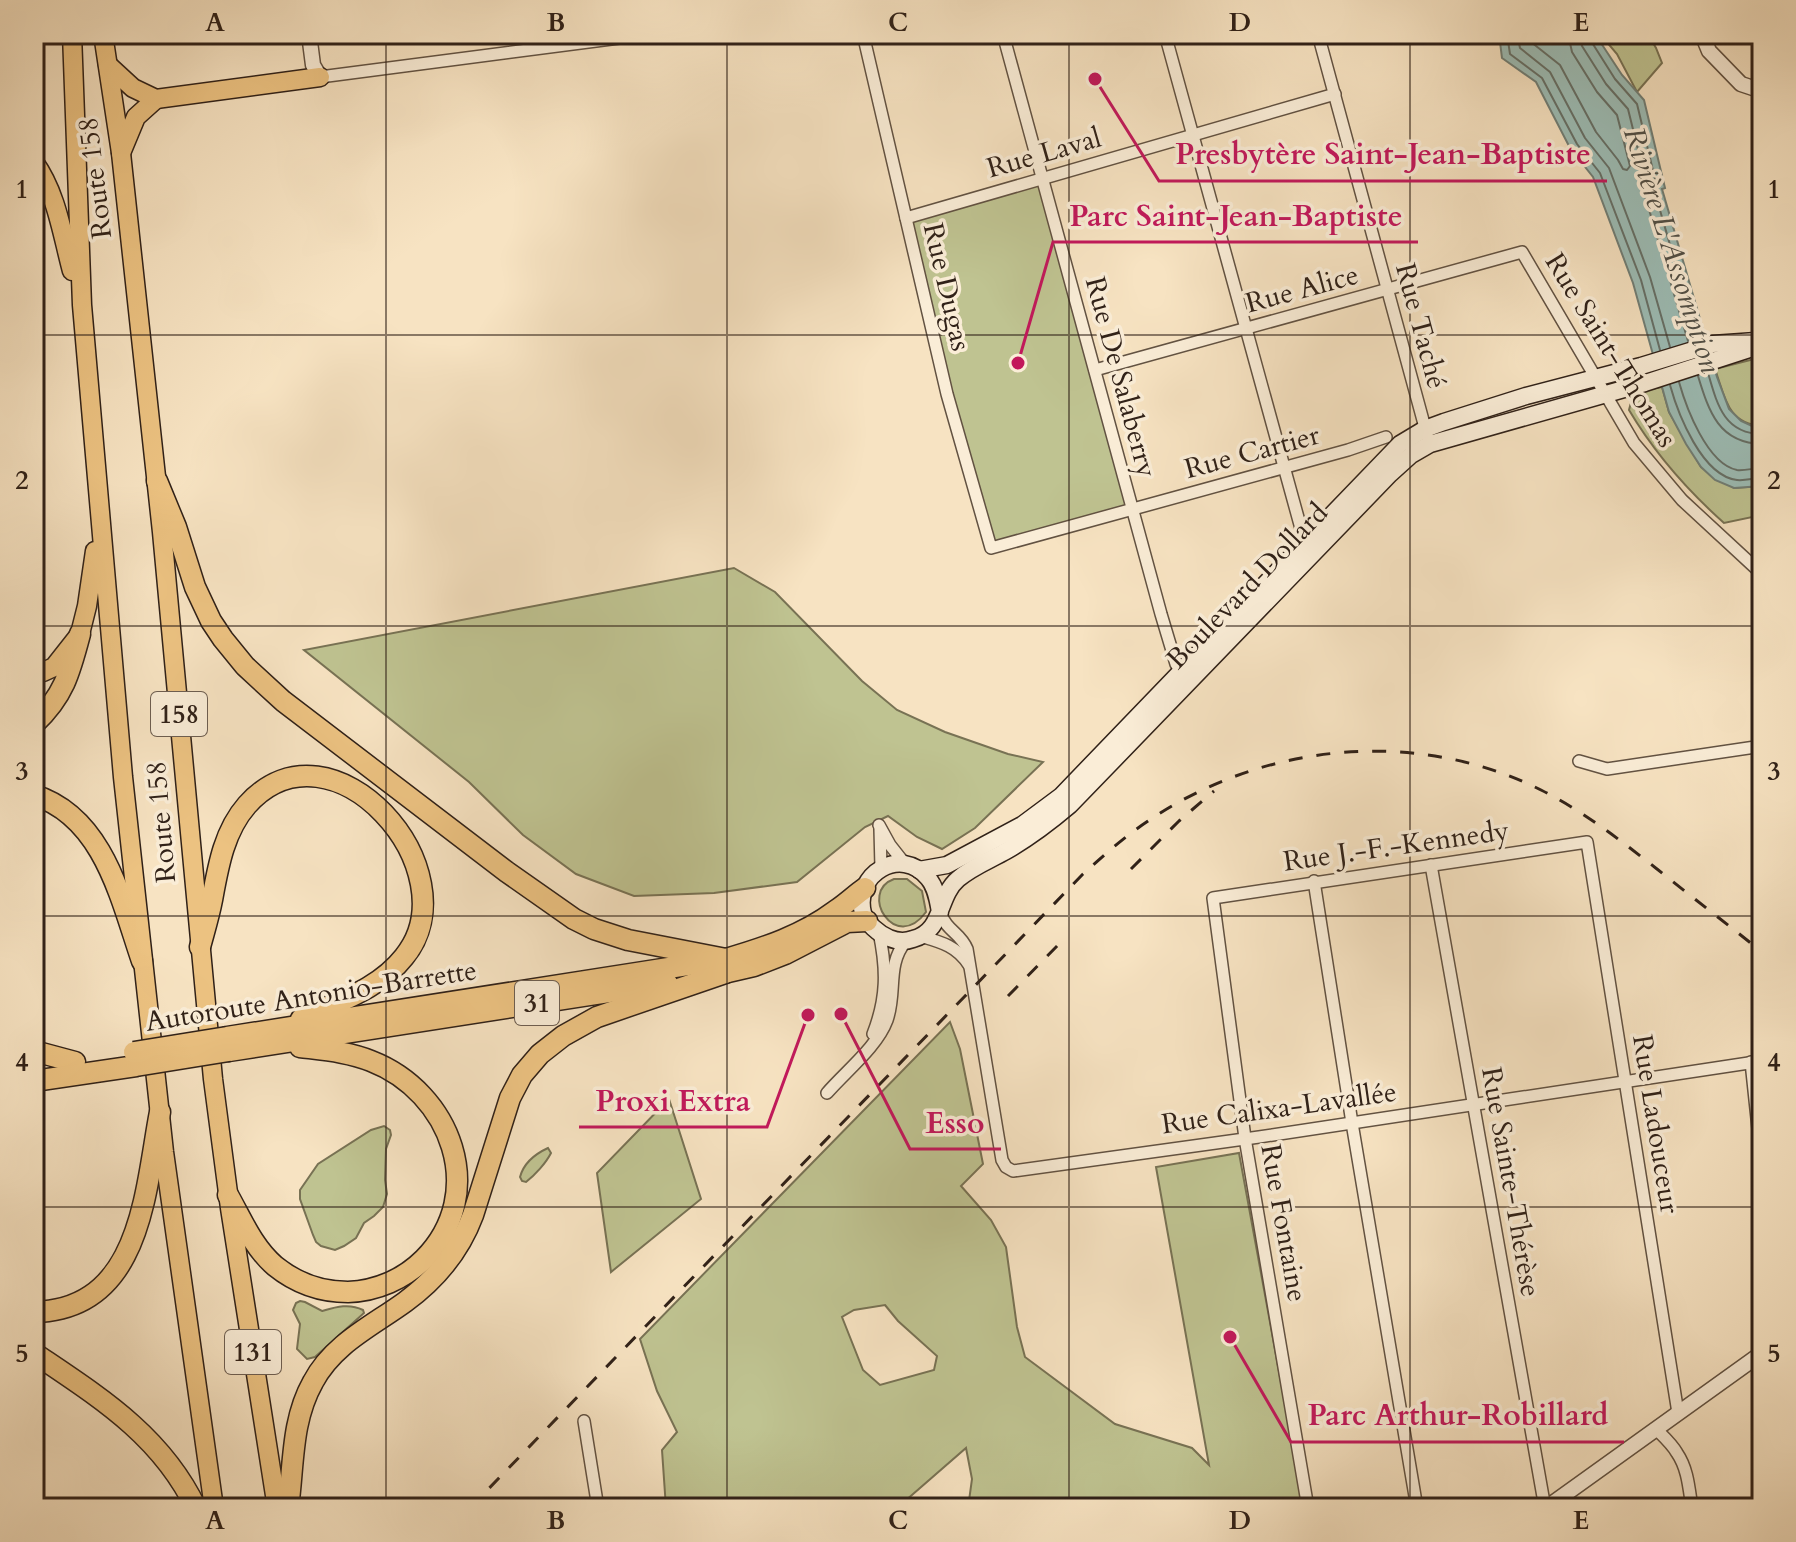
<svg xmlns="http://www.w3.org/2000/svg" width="1796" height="1542" font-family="Cardo,serif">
  <rect width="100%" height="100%" fill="#f7e3c2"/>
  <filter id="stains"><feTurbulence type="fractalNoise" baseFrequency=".0025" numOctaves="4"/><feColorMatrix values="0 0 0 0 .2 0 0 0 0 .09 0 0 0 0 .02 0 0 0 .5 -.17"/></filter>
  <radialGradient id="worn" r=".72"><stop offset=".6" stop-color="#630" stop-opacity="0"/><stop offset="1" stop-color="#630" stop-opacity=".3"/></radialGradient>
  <g fill="#bfc391" stroke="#787254" stroke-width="2" fill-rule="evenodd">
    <path d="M1600,34H1648L1656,48L1662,63L1637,92L1617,54Z"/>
    <path d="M1043,178L1132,509L991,548L906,218Z"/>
    <path d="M1762,357V426C1727,424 1725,397 1715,369Z"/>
    <path d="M1662,387L1669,412L1701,467L1734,488L1762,486V515L1724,523C1686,489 1655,454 1629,410C1633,390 1644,390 1662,387Z"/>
    <path d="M734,568L775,592L862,681L897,710L945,732L1008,754L1043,762L975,828L942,849L917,837L888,816L865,827L797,882L714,893L634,896L576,874L523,835L469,782L304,650Z"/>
    <path d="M894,879H907L922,891L926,912C895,954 858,892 894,879Z"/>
    <path d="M950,1022L960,1049L983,1164L961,1186L991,1220L1006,1247L1017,1327L1025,1357L1115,1424L1192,1448L1209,1465L1156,1167L1239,1153L1304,1508H968L972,1479L966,1448L897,1508H666L662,1450L677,1432L657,1391L640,1339ZM885,1305L898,1321L937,1356L934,1370L880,1385L863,1370L842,1317L854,1310Z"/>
    <path d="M669,1099L701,1199L611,1272L597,1173Z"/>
    <path d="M384,1126L390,1130L391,1135L386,1149L385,1180L387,1194L383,1207L374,1216L364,1223L356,1238L344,1246L335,1250L321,1246L316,1242L313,1235L300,1199V1190L318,1164L371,1130Z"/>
    <path d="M548,1148L551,1153C546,1163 535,1175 526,1182L522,1181L520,1177C524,1162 535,1154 548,1148Z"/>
    <path d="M300,1301L305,1302L322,1311C336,1307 349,1303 363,1310L364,1313L315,1357L307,1359L297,1349L300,1324L293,1310L296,1303Z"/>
  </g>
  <path fill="#9dbeb7" stroke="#717f77" stroke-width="2" d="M1499,34H1595L1622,75L1644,100L1665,188L1662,189L1717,377L1729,409L1741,421L1752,426H1762V486L1734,488L1715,480L1701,467L1686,444L1669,412L1633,283L1593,177L1570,148L1536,82L1502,58Z"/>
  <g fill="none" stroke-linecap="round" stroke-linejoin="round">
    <g stroke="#667068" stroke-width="2">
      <path d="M1507,34L1510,54L1542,78L1577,144L1600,173L1641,280L1660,350"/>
      <path d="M1517,34L1520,48L1550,72L1585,138L1609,168L1650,277L1670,347"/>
      <path d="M1529,34L1531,42L1560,65L1596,132L1618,160L1623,169L1627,170L1630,166L1617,115L1597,92L1572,52L1568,34"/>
      <path d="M1580,34L1582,46L1606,84L1628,109L1646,182L1645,196L1688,341"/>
      <path d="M1590,34L1591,41L1615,79L1637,104L1656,183L1655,193L1697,338"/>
      <path d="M1708,373C1717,404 1724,434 1762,434"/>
      <path d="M1698,376C1709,412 1719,443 1762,444"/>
      <path d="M1679,382C1686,407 1707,464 1737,470C1744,471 1754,468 1762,468"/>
      <path d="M1670,385C1678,414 1702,476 1737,480C1745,481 1754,478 1762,478"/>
    </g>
    <g stroke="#625242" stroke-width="14">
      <g id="minor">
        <path d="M863,34L947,394L991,548L1348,450L1386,437"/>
        <path d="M1003,34L1161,614L1176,664L1184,676"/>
        <path d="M1165,34L1305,543L1308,545"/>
        <path d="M1318,34L1427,435"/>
        <path d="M320,77L650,34"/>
        <path d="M906,218L1335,94"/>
        <path d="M1095,370L1522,252L1634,443L1682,500L1762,574"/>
        <path d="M1579,761L1607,769L1762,746"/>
        <path d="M879,825L890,845L905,864"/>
        <path d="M880,829L881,868"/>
        <path d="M1431,865L1545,1508"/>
        <path d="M1314,881L1352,1123L1417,1508"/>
        <path d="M940,912C947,932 960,932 967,949L1002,1160L1006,1167L1013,1171L1259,1137L1762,1061"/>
        <path d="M920,936C941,942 957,946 969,965"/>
        <path d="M873,1034C887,998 887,970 879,932"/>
        <path d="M1751,1062L1762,1166"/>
        <path d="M827,1093C846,1071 877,1047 887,1020C897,992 886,965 906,941"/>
        <path d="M584,1421L598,1508"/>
        <path d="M1656,1429C1663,1436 1672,1444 1677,1453C1688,1469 1689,1489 1692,1508"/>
        <path d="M1308,1508L1245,1138L1213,898L1587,842L1678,1413"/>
      </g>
    </g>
    <g stroke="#625242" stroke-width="17">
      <g id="tertiary">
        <path d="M309,34L313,65L320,77"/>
        <path d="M1702,34L1709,51L1741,84L1762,91"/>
        <path d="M1546,1508L1762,1353"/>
      </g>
    </g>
    <g stroke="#302118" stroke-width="19">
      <g id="secondary">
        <path d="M919,870L947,865L1022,825L1061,796L1400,444L1425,429L1444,422L1526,396L1641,366L1713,344L1756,341"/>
        <path d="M940,912C938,901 936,887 928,878C901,845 853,874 863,913C866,923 879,934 889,938C896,941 905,942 913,939C944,931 937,897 958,879C972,867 990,860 1006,851C1029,838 1050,822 1070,805L1390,474L1411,455L1430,444L1645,383L1762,345"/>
      </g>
    </g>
    <g stroke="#302118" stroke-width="21">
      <g id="trunk">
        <path d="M72,34L82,305L123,777L164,1152L214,1508"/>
        <path d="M103,34L121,153L162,532L213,1079L230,1208L277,1508"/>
        <path d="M108,65L133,88L156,99L320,77"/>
        <path d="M121,153L136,117L156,99"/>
        <path d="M34,162C57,194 62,234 72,271"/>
        <path d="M34,673L43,672L54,667L80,634L87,606L95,551"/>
      </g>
    </g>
    <g stroke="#302118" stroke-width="23">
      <g id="motorway">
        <path d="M157,481L176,527L195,587L211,621L223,639L245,666L283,701L507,872L574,919L594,929L628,940L726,959"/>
        <path d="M34,724C64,696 70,672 80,634"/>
        <path d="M34,795C104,817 121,900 142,961"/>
        <path d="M200,947C204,932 209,916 212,900C218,867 224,831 247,805C332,710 474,872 404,957C378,990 338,1001 301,1019"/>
        <path d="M715,975L754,966L785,954L847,922L867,921"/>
        <path d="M227,1037L726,959C764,948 803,935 835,911C846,904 855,895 865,888"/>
        <path d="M34,1051L75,1062"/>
        <path d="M229,1051L667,983"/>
        <path d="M34,1081L136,1066"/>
        <path d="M228,1195C242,1220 253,1247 275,1266C296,1283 321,1292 348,1292C377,1291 404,1279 424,1259C489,1193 451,1092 371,1061C349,1052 324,1050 300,1047"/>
        <path d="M34,1312C142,1310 145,1190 160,1112"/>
        <path d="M34,1353C99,1397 161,1435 196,1508"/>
        <path d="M288,1508C294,1465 291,1421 313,1382C333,1344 372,1326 405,1302C435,1280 460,1250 473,1215L510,1098L522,1075L540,1054L563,1036L597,1017L725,973"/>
      </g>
    </g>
    <use href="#minor" stroke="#faedd7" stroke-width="11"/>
    <use href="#tertiary" stroke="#faedd7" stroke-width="14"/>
    <use href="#secondary" stroke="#faedd7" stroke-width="16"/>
    <use href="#trunk" stroke="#ecc281" stroke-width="18"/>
    <use href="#motorway" stroke="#ecc281" stroke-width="20"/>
    <g stroke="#302118" stroke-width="3" stroke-dasharray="14 14" stroke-linecap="butt">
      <path d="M1131,869L1179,821L1214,791"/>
      <path d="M1008,996L1064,939"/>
      <path d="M470,1508L1082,875C1103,856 1124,837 1148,821C1263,743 1415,727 1541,790C1583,811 1620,840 1657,869C1692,897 1727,924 1762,952"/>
    </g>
    <g stroke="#302118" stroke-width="23" stroke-linecap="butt">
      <g id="motorway-bridge">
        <path d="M134,1052L227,1037"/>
        <path d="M136,1066L229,1051"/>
      </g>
    </g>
    <use href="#motorway-bridge" stroke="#ecc281" stroke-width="20"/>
  </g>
  <path fill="none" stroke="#302118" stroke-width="2" stroke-opacity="0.55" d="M386,34V1508M727,34V1508M1069,34V1508M1410,34V1508M34,335H1762M34,626H1762M34,916H1762M34,1207H1762"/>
  <g text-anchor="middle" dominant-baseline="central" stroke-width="7" stroke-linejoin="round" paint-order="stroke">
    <g fill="#faedd7" stroke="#6d5e51" stroke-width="2">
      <rect x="151" y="692" width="56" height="44" rx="6"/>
      <rect x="515" y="981" width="44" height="44" rx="6"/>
      <rect x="225" y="1330" width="56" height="44" rx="6"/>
    </g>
    <g font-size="26" font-weight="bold" fill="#302118">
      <text x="179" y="714">158</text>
      <text x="537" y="1003">31</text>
      <text x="253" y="1352">131</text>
    </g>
    <g font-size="28" fill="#302118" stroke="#faedd7">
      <text transform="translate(1044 153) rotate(-16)">Rue Laval</text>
      <text transform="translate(95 178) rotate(-97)">Route 158</text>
      <text transform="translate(947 287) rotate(77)">Rue Dugas</text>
      <text transform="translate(1302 289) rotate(-15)">Rue Alice</text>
      <text transform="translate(1421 326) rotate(75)">Rue Taché</text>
      <text transform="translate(1611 350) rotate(58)">Rue Saint-Thomas</text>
      <text transform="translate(1121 377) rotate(75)">Rue De Salaberry</text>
      <text transform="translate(1252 452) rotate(-15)">Rue Cartier</text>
      <text transform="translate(1247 586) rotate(-46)">Boulevard Dollard</text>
      <text transform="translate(161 822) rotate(-95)">Route 158</text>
      <text transform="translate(1396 846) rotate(-8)">Rue J.-F.-Kennedy</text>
      <text transform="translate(311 996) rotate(-9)">Autoroute Antonio-Barrette</text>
      <text transform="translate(1279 1108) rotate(-8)">Rue Calixa-Lavallée</text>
      <text transform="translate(1656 1124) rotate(81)">Rue Ladouceur</text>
      <text transform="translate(1511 1182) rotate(80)">Rue Sainte-Thérèse</text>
      <text transform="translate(1284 1223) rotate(80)">Rue Fontaine</text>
    </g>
    <g font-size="30" font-style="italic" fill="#515048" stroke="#faedd7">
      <text transform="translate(1672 250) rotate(72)">Rivière L'Assomption</text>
    </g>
  </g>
  <path fill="none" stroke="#c2185b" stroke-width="3" d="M1095 79L1159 181H1607M1018 363L1053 242H1418M808 1015L767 1127H579M841 1014L910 1149H1001M1230 1337L1291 1442H1624"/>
  <g fill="#c2185b" stroke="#faedd7" stroke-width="3">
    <circle cx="1095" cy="79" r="8"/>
    <circle cx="1018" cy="363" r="8"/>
    <circle cx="808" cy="1015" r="8"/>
    <circle cx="841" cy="1014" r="8"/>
    <circle cx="1230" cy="1337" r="8"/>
  </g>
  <g font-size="30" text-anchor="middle" font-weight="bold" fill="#c2185b" stroke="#faedd7" stroke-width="7" stroke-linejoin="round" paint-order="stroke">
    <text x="1383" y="164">Presbytère Saint-Jean-Baptiste</text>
    <text x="1236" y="226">Parc Saint-Jean-Baptiste</text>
    <text x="673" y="1111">Proxi Extra</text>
    <text x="955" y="1133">Esso</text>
    <text x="1458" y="1425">Parc Arthur-Robillard</text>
  </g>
  <rect width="1796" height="1542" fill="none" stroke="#f7e3c2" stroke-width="88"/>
  <rect x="44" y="44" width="1708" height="1454" fill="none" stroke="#302118" stroke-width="3"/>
  <g font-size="26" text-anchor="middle" font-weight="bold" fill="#302118">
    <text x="215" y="31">A</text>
    <text x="556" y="31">B</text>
    <text x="898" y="31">C</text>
    <text x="1240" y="31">D</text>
    <text x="1581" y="31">E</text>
    <text x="22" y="198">1</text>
    <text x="1774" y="198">1</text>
    <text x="22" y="489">2</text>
    <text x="1774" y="489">2</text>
    <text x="22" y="780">3</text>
    <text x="1774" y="780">3</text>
    <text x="22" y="1071">4</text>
    <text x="1774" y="1071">4</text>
    <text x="22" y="1362">5</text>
    <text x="1774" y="1362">5</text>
    <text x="215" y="1529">A</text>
    <text x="556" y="1529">B</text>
    <text x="898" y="1529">C</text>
    <text x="1240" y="1529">D</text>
    <text x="1581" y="1529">E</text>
  </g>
  <rect width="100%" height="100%" filter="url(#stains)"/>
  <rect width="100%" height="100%" fill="url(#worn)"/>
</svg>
